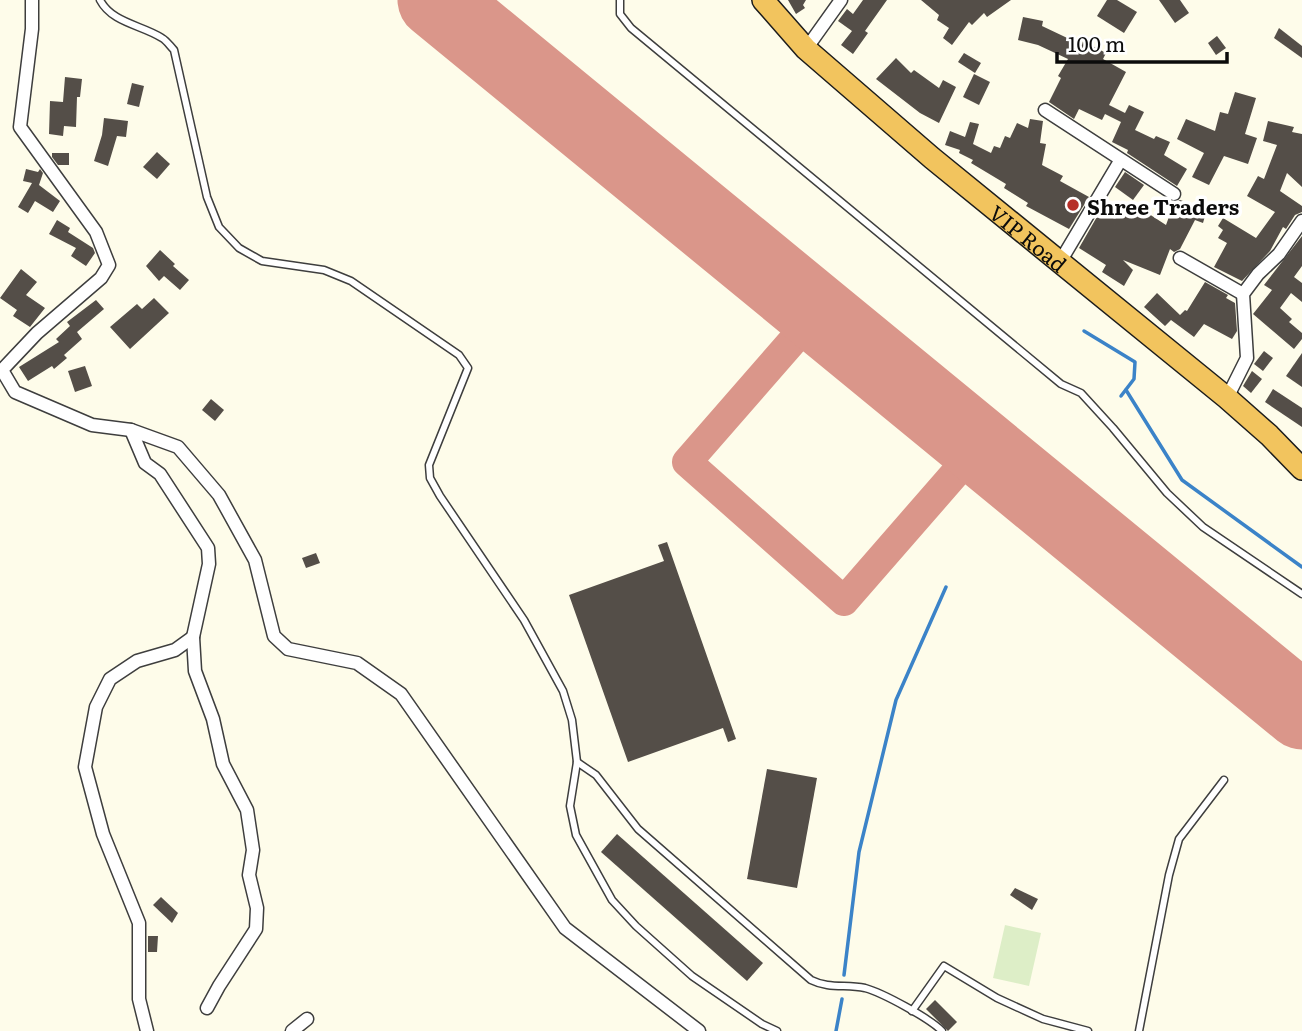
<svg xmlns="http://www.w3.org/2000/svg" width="1302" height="1031" font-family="Literata,serif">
  <rect width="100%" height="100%" fill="#fefcea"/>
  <path fill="#ddeec7" d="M1005,925L1041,933L1029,986L993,978Z"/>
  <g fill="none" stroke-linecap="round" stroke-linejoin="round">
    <g stroke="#3b83c8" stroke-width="3.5">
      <path d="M1084,331L1135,362L1134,379L1121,396"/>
      <path d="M1126,390L1182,480L1302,567"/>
      <path d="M844,975L859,852L896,700L946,587"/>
      <path d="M836,1031L842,999"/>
    </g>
    <path stroke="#da968a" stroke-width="30" d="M817,313L687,462L844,601L979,446"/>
    <path stroke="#da968a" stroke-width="77" d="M436,0L1302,711"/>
  </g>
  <g fill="#544e48">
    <path d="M788,0H806L803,5L805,8L796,14Z"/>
    <path d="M863,0H887L865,31L868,33L853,54L841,45L852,31L838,21L847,9L853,14Z"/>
    <path d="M921,0H1011L987,17L984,13L972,25L969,22L952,45L943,38L949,28L937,20L939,15Z"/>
    <path d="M1107,0H1117L1137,12L1124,33L1097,16Z"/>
    <path d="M1159,0H1180L1189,13L1175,23Z"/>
    <path d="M1023,17L1043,21L1042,26L1082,45L1083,41L1106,53L1103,59L1126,72L1109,105L1125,113L1129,105L1144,112L1135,130L1154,139L1156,136L1170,142L1164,155L1187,169L1177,186L1127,153L1128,150L1112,142L1121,122L1105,114L1102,120L1079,109L1074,119L1049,102L1061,78L1058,76L1068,59L1038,45L1018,40Z"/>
    <path d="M1279,28L1302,46V58L1274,38Z"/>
    <path d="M1217,36L1226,48L1216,55L1208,43Z"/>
    <path d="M964,53L981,63L975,73L958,62Z"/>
    <path d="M896,58L911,73L914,70L939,88L943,80L956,87L939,123L920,113L876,79Z"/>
    <path d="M974,74L990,82L979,105L963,97Z"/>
    <path d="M65,77L82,79L80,97H77L76,127L64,126L63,136L49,134L50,101L63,102Z"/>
    <path d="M132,83L144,86L139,107L127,104Z"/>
    <path d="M1235,92L1256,98L1245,134L1257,138L1248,164L1224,156L1209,185L1192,177L1204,153L1177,139L1186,119L1215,131L1220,112L1228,114Z"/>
    <path d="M104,118L128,121L126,137L117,136L108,166L94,161L102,135Z"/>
    <path d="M1030,119L1043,121L1040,143L1046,144L1042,165L1063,176L1060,181L1089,197L1069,229L1026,206L1028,203L1004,188L1006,184L971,163L973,160L959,153L960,150L945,145L950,131L965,137L970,122L979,124L973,144L991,153L994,146L1000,148L1005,136L1010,138L1017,123L1028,128Z"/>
    <path d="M1268,121L1294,127L1292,132L1302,134V187L1287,173L1280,191L1302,206V212L1295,215L1286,229L1283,227L1270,251L1242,281L1214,267L1227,243L1218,238L1223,230L1218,226L1223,218L1256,238L1275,212L1247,196L1258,176L1264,179L1277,145L1263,141Z"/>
    <path d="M157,152L170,164L157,179L143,167Z"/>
    <path d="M52,153H69V165H58L52,157Z"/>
    <path d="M26,169L38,172L40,169L43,173L39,185L60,201L53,212L35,201L28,213L18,207L32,183L23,181Z"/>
    <path d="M1125,172L1144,185L1133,200L1115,187Z"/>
    <path d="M1180,200L1207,209L1203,223L1195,220L1180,249L1174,252L1170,249L1160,275L1123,260L1133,270L1124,286L1102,272L1106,265L1079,248L1102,208L1117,218L1129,201L1166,225L1174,203Z"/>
    <path d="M57,220L70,228L68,232L93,248L95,253L86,266L71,256L76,248L49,234Z"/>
    <path d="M1302,236V266L1294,277L1302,283V302L1291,293L1280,308L1292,319L1289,322L1302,333V339L1294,349L1253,314L1272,290L1264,285Z"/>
    <path d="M160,250L175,264L173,266L189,280L180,290L164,276L159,281L146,266Z"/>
    <path d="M21,269L37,282L26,295L45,308L30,327L13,316L17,310L0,298Z"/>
    <path d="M1205,282L1228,295L1226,298L1235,303L1237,331L1232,339L1204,324L1194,337L1171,320L1165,326L1144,307L1157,293L1180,315L1185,310L1187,311Z"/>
    <path d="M154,298L169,313L130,349L110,327L137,304L142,309Z"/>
    <path d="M96,300L104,309L77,332L82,339L64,355L67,358L54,369L52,366L28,381L19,367L59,342L56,339L70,326L67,322Z"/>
    <path d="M1264,351L1273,358L1263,371L1254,364Z"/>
    <path d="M1302,353V387L1286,376Z"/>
    <path d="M85,366L92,386L75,392L68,371Z"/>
    <path d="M1252,371L1262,379L1251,393L1243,386Z"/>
    <path d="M1273,389L1302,408V427L1265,402Z"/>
    <path d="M211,399L224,410L215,421L202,410Z"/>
    <path d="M667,542L736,739L728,742L723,728L628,762L569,595L664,561L658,545Z"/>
    <path d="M316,553L320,563L306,568L302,558Z"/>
    <path d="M767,769L817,778L797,888L747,879Z"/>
    <path d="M617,834L763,963L747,981L601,852Z"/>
    <path d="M1015,888L1038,899L1032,910L1010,895Z"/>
    <path d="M161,897L178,913L172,923L153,905Z"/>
    <path d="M148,936H158L157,952H148Z"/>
    <path d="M935,1000L957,1022L948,1031L926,1009Z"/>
  </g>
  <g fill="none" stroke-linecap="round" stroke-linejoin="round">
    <g stroke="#3e3e3e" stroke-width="9">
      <g id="service">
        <path d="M100,0C112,23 142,25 162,38C167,41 170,46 174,50L207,197L219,227L239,248L262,261L324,270L351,281L459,355L468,368L429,465L430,478L440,496L524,620L563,691L572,720L577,762L570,806L576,835L612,900L636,926L692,976L762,1024L777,1031"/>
        <path d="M620,0V14L631,28L1061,384L1081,393L1113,428L1167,493L1203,527L1302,594"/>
        <path d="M577,762L596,775L638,829L811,980C829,989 846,984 865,988C883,993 929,1018 942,1031"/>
        <path d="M912,1011L944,966L997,998L1043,1019L1088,1031"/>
        <path d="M1139,1031L1169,875L1179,839L1224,780"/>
      </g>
    </g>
    <g stroke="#3e3e3e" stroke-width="15">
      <g id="minor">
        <path d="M32,0V29L20,127L96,232L109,265L101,278L37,333L2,370L15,392L92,425L131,430L178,447L219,495L255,560L274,636L288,649L357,663L401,694L565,928L699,1031"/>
        <path d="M806,49L841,0"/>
        <path d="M1045,110L1174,194"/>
        <path d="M1180,258L1243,294"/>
        <path d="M1060,262L1120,161"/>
        <path d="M1227,398L1247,358L1243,294L1258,274L1279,254L1302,221"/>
        <path d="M131,430L145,463L160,474L208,548L209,564L193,637L195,671L213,719L223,764L247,810L253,850L249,875L257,908L256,929L219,986L207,1008"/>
        <path d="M147,1031L139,999V923L103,834L85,767L96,707L110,679L137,661L175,650L193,637"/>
        <path d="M292,1031L307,1019"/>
      </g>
    </g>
    <g stroke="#1c1c1c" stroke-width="24">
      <g id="trunk">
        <path id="s1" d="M763,0L806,49L932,158L1227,398L1269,435L1302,469"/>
      </g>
    </g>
    <use href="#service" stroke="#fff" stroke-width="6"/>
    <use href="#minor" stroke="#fff" stroke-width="12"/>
    <use href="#trunk" stroke="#f2c45e" stroke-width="21"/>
  </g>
  <circle fill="#b62f29" stroke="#fff" stroke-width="2.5" cx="1073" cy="205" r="7"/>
  <g text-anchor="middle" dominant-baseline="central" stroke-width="7" stroke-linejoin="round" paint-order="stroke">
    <g font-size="21" font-weight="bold" fill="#0b0b0b" stroke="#fff" text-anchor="start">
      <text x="1087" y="205">Shree Traders</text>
    </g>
    <g font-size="21" fill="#0b0b0b" stroke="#fff">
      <text stroke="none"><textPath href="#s1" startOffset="357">VIP Road</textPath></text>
    </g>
  </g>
  <path d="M1057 52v10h170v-10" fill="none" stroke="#0b0b0b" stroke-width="3.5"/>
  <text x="1068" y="52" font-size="21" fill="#0b0b0b" stroke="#ffffff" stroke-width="5" paint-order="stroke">100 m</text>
</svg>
